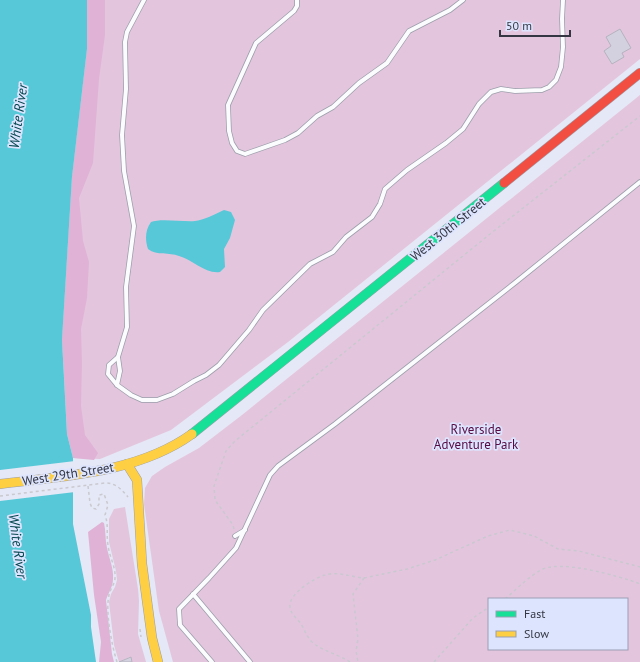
<svg xmlns="http://www.w3.org/2000/svg" width="640" height="662" font-family="'PT Sans',sans-serif">
  <rect width="100%" height="100%" fill="#e5e8f6"/>
  <g fill="#e4c5de" fill-rule="evenodd">
    <path d="M87,0H640V59L288,342L171,430L100,459L73,458L62,340L72,177L87,49Z"/>
    <path d="M640,95V662H173L159,611L144,504L145,488L152,476L165,467L199,448L242,415ZM489,599H627V649H489Z"/>
    <path d="M125,507L138,589L139,601L138,634L146,662H132L130,657L119,662L114,645L109,602L111,594L115,587L117,580L116,571L109,542V519L114,509Z"/>
  </g>
  <g fill="#e0b3d6">
    <path d="M87,0H105V35L99,79L93,163L79,198L83,241L89,262L87,298L81,329L82,363L81,406L85,435L98,453L94,460L73,458L67,434L62,340L72,177L87,49Z"/>
    <path d="M102,522L104,523C106,531 105,540 107,548C109,558 114,569 113,579C113,587 108,593 106,600L112,654L114,662H99L101,642L94,595L88,532Z"/>
  </g>
  <g fill="#56c8d8">
    <path d="M0,0H87V49L72,177L62,340L67,434L73,458V524L91,615V627L96,662H0Z"/>
    <path d="M224,210L231,212L235,220L230,238L224,249L225,267L220,272C205,274 193,260 179,256C169,252 157,256 148,249C145,240 145,230 151,222C160,218 183,222 195,221C203,220 216,214 224,210Z"/>
  </g>
  <path fill="#e5e8f6" d="M75,461V492L0,501V470Z"/>
  <g fill="#d3d0df" stroke="#b5b3bf">
    <path d="M620,29L631,48L622,53L624,57L612,64L604,51L611,46L606,37Z"/>
    <path d="M131,657L132,662H119Z"/>
  </g>
  <g fill="none" stroke-linecap="round" stroke-linejoin="round">
    <g stroke="#9b9eaa" stroke-width="5.5">
      <g id="lane">
        <path d="M144,0L127,32L125,42L126,89L122,135L124,171L134,226L126,287L127,327L118,357L109,365L108,374L117,385L131,395L142,400H157L173,394L194,381L206,375L219,365L249,330L263,310L310,264L333,252L346,237L372,217L380,204L385,189L407,170L446,143L463,129L479,104L491,92L501,89L515,91L542,90L549,87L556,80L561,67L563,47L562,19L563,0"/>
        <path d="M297,0V6L294,11L256,43L228,105L229,131L232,143L237,151L245,154L285,140L298,133L317,116L333,107L359,83L387,63L409,31L450,10L463,0"/>
        <path d="M117,385L120,371L118,357"/>
        <path d="M235,536L245,530"/>
        <path d="M193,594L250,662"/>
        <path d="M212,662L180,625L179,609L209,578L236,548L270,475L278,466L335,424L516,282L640,182"/>
      </g>
    </g>
    <g stroke="#9b9eaa" stroke-width="10">
      <path id="fast" d="M192,434L504,183"/>
    </g>
    <g stroke="#9b9eaa" stroke-width="10">
      <g id="slow">
        <path d="M127,464L137,480L142,564L152,638L158,662"/>
        <path d="M0,484C64,476 138,473 192,434"/>
      </g>
    </g>
    <g stroke="#9b9eaa" stroke-width="10">
      <path id="jam" d="M504,183L640,73"/>
    </g>
    <g stroke="#c9c9cf" stroke-width="1.5" stroke-dasharray="3 3" stroke-linecap="butt">
      <path d="M88,486L90,503L92,508L96,509L99,504V495L104,494L108,505L105,515C109,526 106,533 108,545C109,556 116,567 115,578C115,584 110,589 109,595C105,612 112,646 117,662"/>
      <path d="M0,496L105,483C116,483 121,489 128,497"/>
      <path d="M234,529L233,525L215,500L214,486L226,451L235,441L490,234L640,116"/>
      <path d="M364,578L407,569L435,560L488,536L510,530L534,536L558,549L579,551L640,567"/>
      <path d="M505,599C517,589 528,577 541,570C559,559 620,576 640,584"/>
      <path d="M140,629L141,637"/>
      <path d="M350,662C338,654 322,651 312,642C306,636 305,630 301,624C297,618 290,614 290,606C289,594 314,578 325,575C338,571 351,577 364,578L353,594L358,639L356,651L358,662"/>
      <path d="M434,662L473,618L489,607"/>
    </g>
    <use href="#lane" stroke="#fbfcfe" stroke-width="4"/>
    <use href="#fast" stroke="#16e098" stroke-width="9"/>
    <use href="#slow" stroke="#ffcf43" stroke-width="9"/>
    <use href="#jam" stroke="#f24e42" stroke-width="9"/>
  </g>
  <g text-anchor="middle" dominant-baseline="central" stroke-width="3.5" stroke-linejoin="round" paint-order="stroke">
    <g font-size="13" fill="#343743" stroke="#dde4fe">
      <text transform="translate(448 229) rotate(-39)">West 30th Street</text>
      <text transform="translate(68 474) rotate(-9)">West 29th Street</text>
    </g>
    <g font-size="13" fill="#560a41" stroke="#dde4fe">
      <text x="476" y="429">Riverside<tspan x="476" dy="15">Adventure Park</tspan></text>
    </g>
    <g font-size="14" font-style="italic" fill="#02454c" stroke="#dde4fe">
      <text transform="translate(18 116) rotate(-82)">White River</text>
      <text transform="translate(18 546) rotate(82)">White River</text>
    </g>
  </g>
  <rect x="488" y="598" width="140" height="52" fill="#dde4fe" stroke="#999fb3"/>
  <rect x="496" y="611" width="20" height="6" fill="#16e098" stroke="#999fb3"/>
  <text x="524" y="618" font-size="12" fill="#343743">Fast</text>
  <rect x="496" y="631" width="20" height="6" fill="#ffcf43" stroke="#999fb3"/>
  <text x="524" y="638" font-size="12" fill="#343743">Slow</text>
  <path d="M500 30v6h70v-6" fill="none" stroke="#343743" stroke-width="2"/>
  <text x="506" y="30" font-size="12" fill="#343743" stroke="#dde4fe" stroke-width="3" paint-order="stroke">50 m</text>
</svg>
